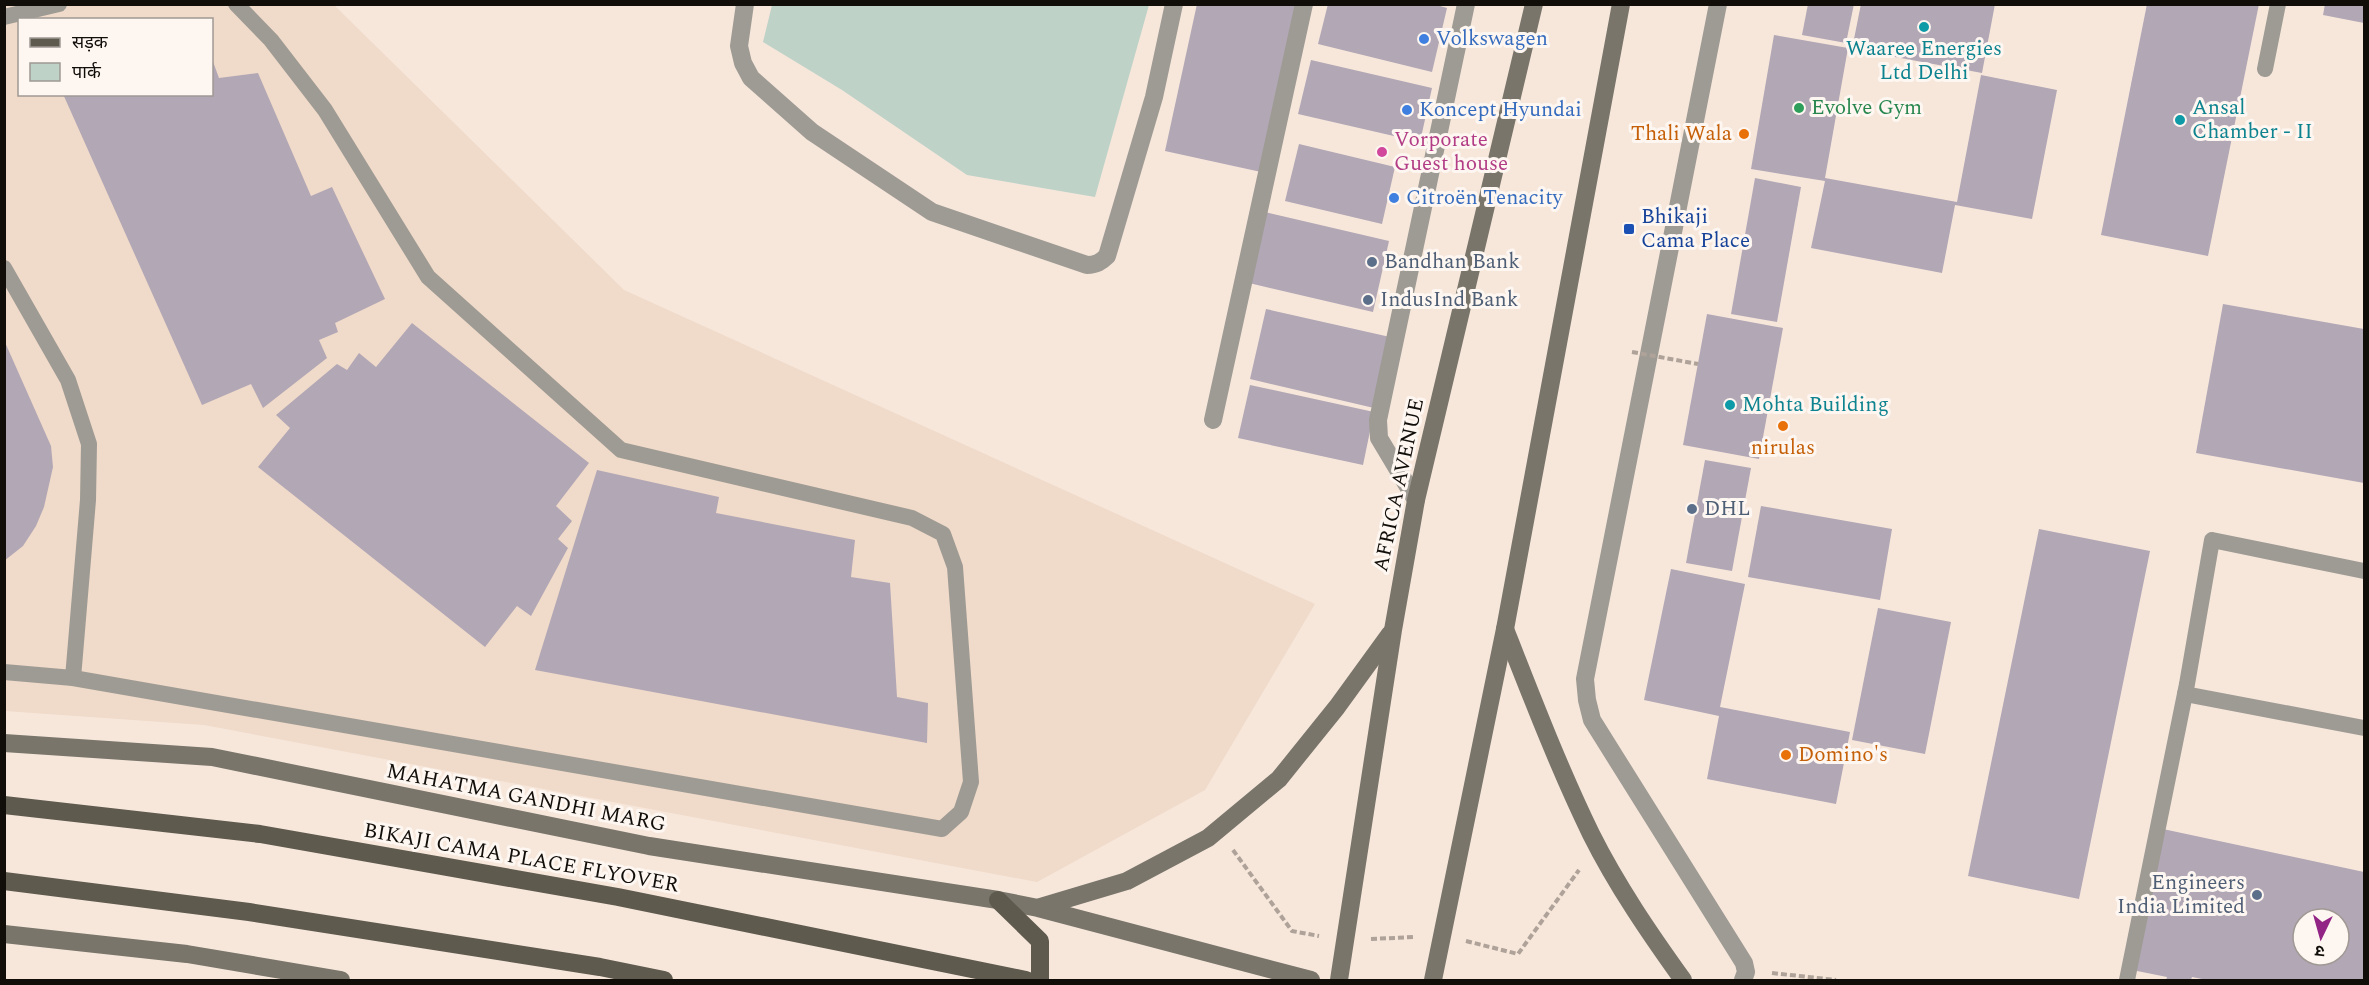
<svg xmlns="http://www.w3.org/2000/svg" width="2369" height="985" font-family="Spectral,'Noto Sans Devanagari',serif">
  <rect width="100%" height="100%" fill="#f7e7db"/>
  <path fill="#f0dac9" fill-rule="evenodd" d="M4,5H334L624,290L1315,604L1205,790L1037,882L204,725L5,711ZM20,20H212V94H20Z"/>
  <path fill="#bed2c8" d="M772,5V4L1149,5L1095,197L967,175L842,90L763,42Z"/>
  <g fill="#b2a7b5" fill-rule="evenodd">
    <path d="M1197,4H1298L1261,172L1165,151Z"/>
    <path d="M1328,4H1433L1447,8L1432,72L1318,44Z"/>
    <path d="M1808,4H1854L1846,43L1802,35Z"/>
    <path d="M1861,4H1995L1982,73L1852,49Z"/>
    <path d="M2147,4H2259L2208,256L2101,235Z"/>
    <path d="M2325,4H2364V23L2323,15Z"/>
    <path d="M1774,35L1848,48L1825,178L1957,202L1981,75L2057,90L2032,219L1955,205L1942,273L1811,248L1825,181L1751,169Z"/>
    <path d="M212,59L219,78L258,73L311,196L332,187L385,299L335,323L338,332L319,340L327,358L263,408L251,384L202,405L63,94H212Z"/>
    <path d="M1311,60L1432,88L1420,142L1298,114Z"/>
    <path d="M1299,144L1395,167L1382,224L1285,201Z"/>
    <path d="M1755,178L1801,187L1777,322L1731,314Z"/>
    <path d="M1265,212L1389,241L1373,312L1249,283Z"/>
    <path d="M2223,304L2364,329V483L2196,453Z"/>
    <path d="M1266,309L1390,337L1374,408L1250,379Z"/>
    <path d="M1707,314L1783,328L1759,459L1683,445Z"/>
    <path d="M412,323L589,463L556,506L572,521L558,539L568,548L531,616L517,606L485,647L258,467L290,428L276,415L337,364L347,370L359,353L376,367Z"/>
    <path d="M4,340L51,446L53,467L44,507L36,526L23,546L4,561Z"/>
    <path d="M1250,385L1374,412L1363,465L1238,438Z"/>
    <path d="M1705,460L1751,468L1732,571L1686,563Z"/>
    <path d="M597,470L719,497L716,513L855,540L851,577L890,583L897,697L928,703L927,743L535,670Z"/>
    <path d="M1761,506L1892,529L1880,600L1748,577Z"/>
    <path d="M2039,529L2150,551L2079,899L1968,876Z"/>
    <path d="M1671,569L1745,584L1720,707L1850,732L1836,804L1707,779L1719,716L1644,700Z"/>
    <path d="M1878,608L1951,622L1925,754L1852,740Z"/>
    <path d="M2163,829L2364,872V980H2207L2192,977L2191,980H2166L2167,977L2132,970ZM2303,919H2339V955H2303Z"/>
  </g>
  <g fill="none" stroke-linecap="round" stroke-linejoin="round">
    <g stroke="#aea299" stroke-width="4" stroke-dasharray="6 3" stroke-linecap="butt">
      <path d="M1233,850L1292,931L1319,936"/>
      <path d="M1371,939L1415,937"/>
      <path d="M1466,941L1518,954L1579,870"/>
      <path d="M1772,973L1836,980"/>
    </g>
    <g stroke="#9e9b94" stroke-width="16">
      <path d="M4,17L59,4"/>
      <path d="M2265,69L2278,4"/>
      <path d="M4,268L68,380L89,444L88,500L73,678"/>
      <path d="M4,672L73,678L942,829L961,812L971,782L955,567L943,534L912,518L621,450L428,277L325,110L271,40L236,4"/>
      <path d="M2185,694L2364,728"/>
      <path d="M2127,980L2187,684L2212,540L2364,571"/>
    </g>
    <g stroke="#9e9b94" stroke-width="18">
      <path d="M745,4L739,46L743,63L751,78L812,132L932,212L1087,265C1096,265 1101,262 1107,256L1154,97L1174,4"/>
      <path d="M1718,4L1585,679L1587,700L1592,720L1744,963L1746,972L1743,980"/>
      <path d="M1213,420L1304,4"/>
      <path d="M1416,500L1379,438L1378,420L1466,4"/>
    </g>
    <g stroke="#79756a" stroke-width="18">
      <path d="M1505,629C1532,698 1559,768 1591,834C1617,886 1650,934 1683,980"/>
      <path d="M4,743L212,757L649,846L998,900L1038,908L1311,980"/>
      <path d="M1040,907L1127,881L1208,838L1279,779L1337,707L1390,634"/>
      <path d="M4,934L187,954L341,980"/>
      <path d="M1339,980L1393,630L1416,500L1534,4"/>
      <path d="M1433,980L1505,629L1621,4"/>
    </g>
    <g stroke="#5f5a4e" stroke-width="18">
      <path d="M4,805L260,834L618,897L1026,980"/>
      <path d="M4,881L249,912L600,967L664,980"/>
      <path d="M998,900L1040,941V980"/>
    </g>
    <path stroke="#aea299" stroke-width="4" stroke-dasharray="6 3" stroke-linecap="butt" d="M1632,352L1698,364"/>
  </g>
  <g fill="#0f9aa8" stroke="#fdf6f1" stroke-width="2">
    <circle cx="1924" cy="27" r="6"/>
    <circle cx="2180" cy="120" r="6"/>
    <circle cx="1730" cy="405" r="6"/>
  </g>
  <g fill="#3f7fe0" stroke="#fdf6f1" stroke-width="2">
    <circle cx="1424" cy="39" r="6"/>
    <circle cx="1407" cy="110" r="6"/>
    <circle cx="1394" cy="198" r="6"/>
  </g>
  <circle fill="#2e9e5b" stroke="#fdf6f1" stroke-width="2" cx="1799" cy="108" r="6"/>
  <g fill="#e8710a" stroke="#fdf6f1" stroke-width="2">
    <circle cx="1744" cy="134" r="6"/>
    <circle cx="1783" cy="426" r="6"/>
    <circle cx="1786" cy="755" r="6"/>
  </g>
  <circle fill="#d1479c" stroke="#fdf6f1" stroke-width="2" cx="1382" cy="152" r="6"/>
  <rect fill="#1a4fb4" stroke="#fdf6f1" stroke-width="2" x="1623" y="223" width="12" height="12" rx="3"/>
  <g fill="#5c6f8a" stroke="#fdf6f1" stroke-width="2">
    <circle cx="1372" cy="262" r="6"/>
    <circle cx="1368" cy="300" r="6"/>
    <circle cx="1692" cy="509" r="6"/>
    <circle cx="2257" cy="895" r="6"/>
  </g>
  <g text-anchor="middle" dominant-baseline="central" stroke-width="6" stroke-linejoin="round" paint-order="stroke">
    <g font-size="21" fill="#366cbe" stroke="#fdf6f1" text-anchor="start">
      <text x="1436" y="39">Volkswagen</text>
      <text x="1419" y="110">Koncept Hyundai</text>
      <text x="1406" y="198">Citroën Tenacity</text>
    </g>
    <g font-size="21" fill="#0d838f" stroke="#fdf6f1" text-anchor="start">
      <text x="1924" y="49" text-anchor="middle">Waaree Energies<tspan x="1924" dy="24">Ltd Delhi</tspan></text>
      <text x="2192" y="108">Ansal<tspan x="2192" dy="24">Chamber - II</tspan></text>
      <text x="1742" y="405">Mohta Building</text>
    </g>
    <g font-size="21" fill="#27864d" stroke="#fdf6f1" text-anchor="start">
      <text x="1811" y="108">Evolve Gym</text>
    </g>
    <g font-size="21" fill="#c56008" stroke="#fdf6f1" text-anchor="end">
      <text x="1732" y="134">Thali Wala</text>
      <text x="1783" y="448" text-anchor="middle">nirulas</text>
      <text x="1798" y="755" text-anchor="start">Domino's</text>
    </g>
    <g font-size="21" fill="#b23c85" stroke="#fdf6f1" text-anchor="start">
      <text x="1394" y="140">Vorporate<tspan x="1394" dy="24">Guest house</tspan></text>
    </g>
    <g font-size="21" fill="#164399" stroke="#fdf6f1" text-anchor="start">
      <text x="1641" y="217">Bhikaji<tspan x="1641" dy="24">Cama Place</tspan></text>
    </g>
    <g font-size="21" fill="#4e5e75" stroke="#fdf6f1" text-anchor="start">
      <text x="1384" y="262">Bandhan Bank</text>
      <text x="1380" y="300">IndusInd Bank</text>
      <text x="1704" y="509">DHL</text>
      <text x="2245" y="883" text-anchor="end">Engineers<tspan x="2245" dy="24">India Limited</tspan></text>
    </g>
    <g font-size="21" fill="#110d09" stroke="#fdf6f1">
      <text transform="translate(1399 485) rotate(-78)">AFRICA AVENUE</text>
      <text transform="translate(526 798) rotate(11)">MAHATMA GANDHI MARG</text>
      <text transform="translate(521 858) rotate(10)">BIKAJI CAMA PLACE FLYOVER</text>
    </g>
  </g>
  <rect width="2369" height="985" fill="none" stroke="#110d09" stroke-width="12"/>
  <rect x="18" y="18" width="195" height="78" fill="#fdf6f1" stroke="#9f9994" stroke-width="1.5"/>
  <rect x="30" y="38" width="30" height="9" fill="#5f5a4e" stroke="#9f9994" stroke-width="1.5"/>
  <text x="72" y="48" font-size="18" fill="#110d09">सड़क</text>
  <rect x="30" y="63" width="30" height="18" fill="#bed2c8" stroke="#9f9994" stroke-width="1.5"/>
  <text x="72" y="78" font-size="18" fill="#110d09">पार्क</text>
  <g transform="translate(2321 937) rotate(185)"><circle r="28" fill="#fdf6f1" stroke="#9f9994" stroke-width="1.5"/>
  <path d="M0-4.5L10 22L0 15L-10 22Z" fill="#922485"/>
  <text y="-9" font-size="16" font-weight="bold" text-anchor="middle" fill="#110d09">उ</text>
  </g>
</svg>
